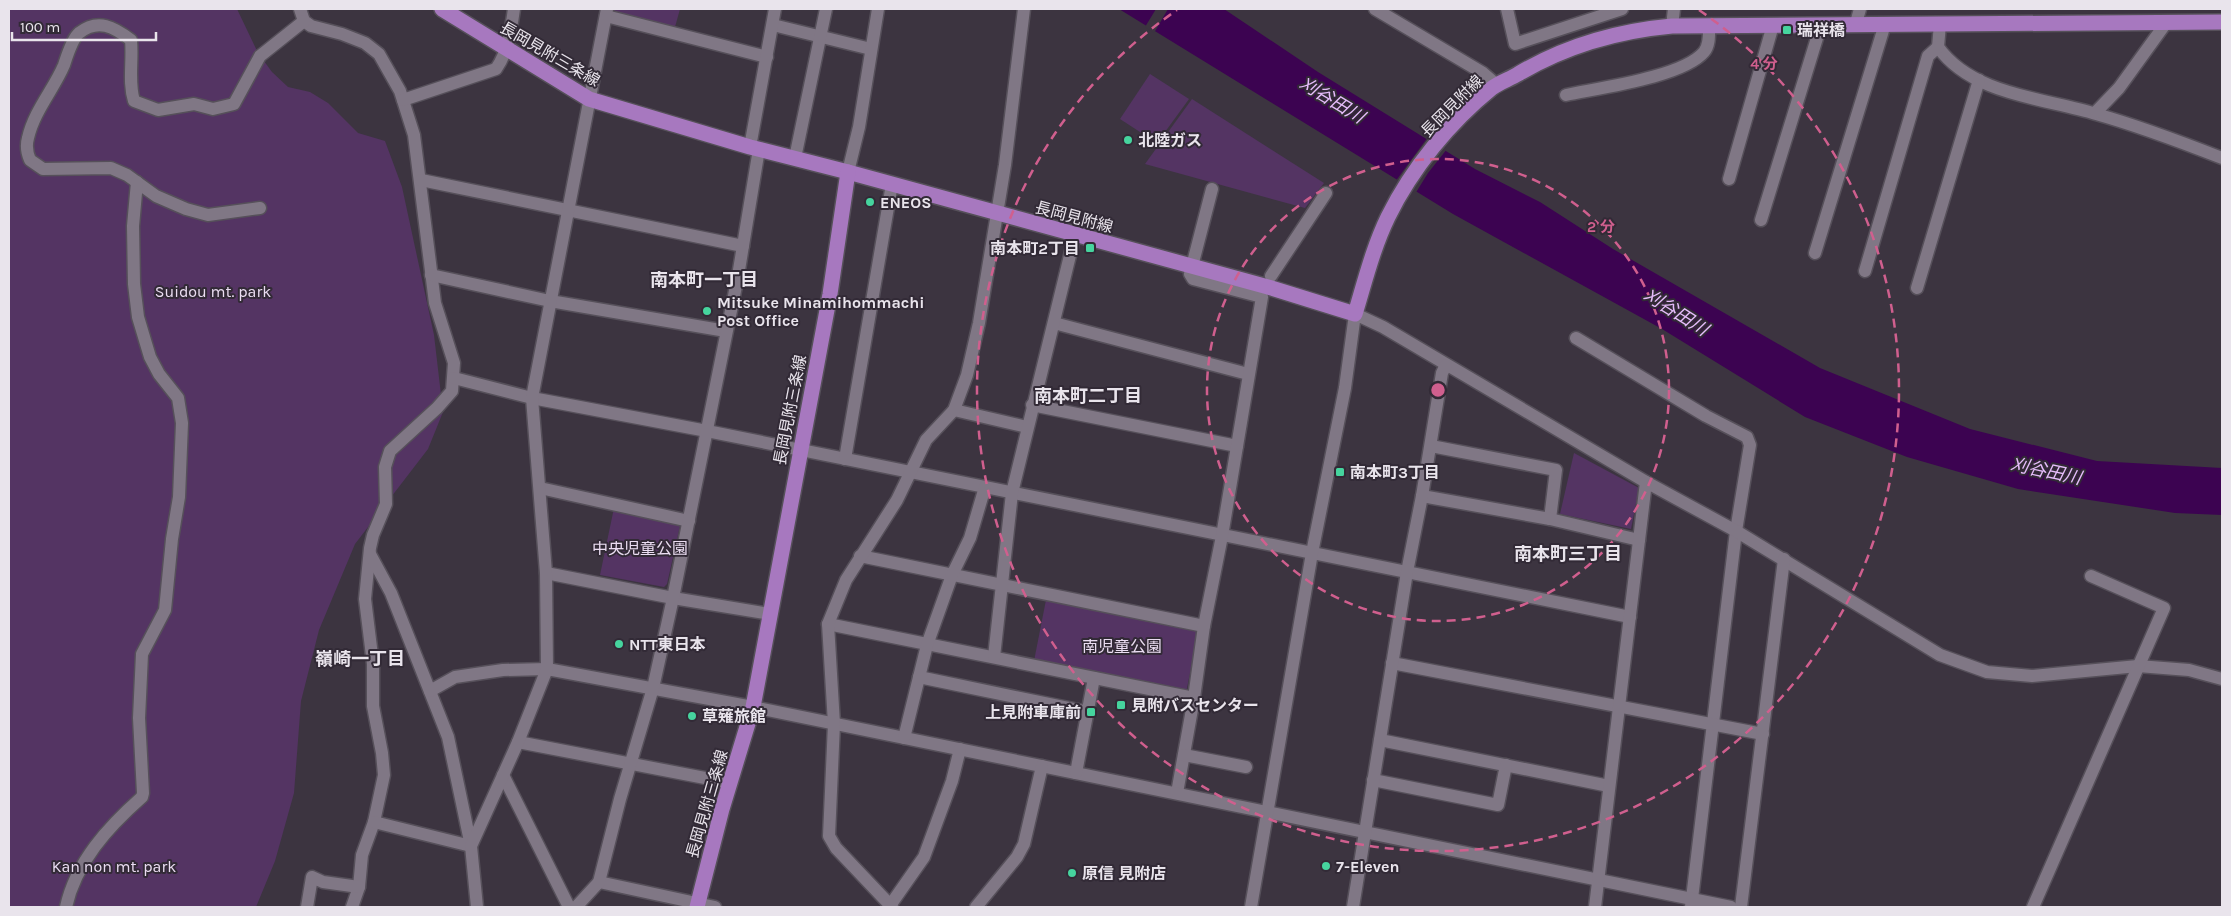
<svg xmlns="http://www.w3.org/2000/svg" width="2231" height="916" font-family="Karla,'Noto Sans JP',sans-serif">
  <rect width="100%" height="100%" fill="#3c3440"/>
  <g fill="#543463">
    <path d="M9,9H237L258,53L272,72L288,87L310,92L328,103L358,133L385,141L402,187L434,335L443,412L428,449L355,544L319,630L301,701L294,793L275,861L256,907H9Z"/>
    <path d="M610,9H680L675,27L612,11Z"/>
    <path d="M1150,74L1189,99L1157,143L1120,119Z"/>
    <path d="M1192,99L1324,183L1305,208L1145,164Z"/>
    <path d="M1574,453L1639,488L1631,529L1560,514Z"/>
    <path d="M614,508L676,521L680,526L667,584L664,587L600,575Z"/>
    <path d="M1046,600L1199,628L1186,693L1034,661Z"/>
  </g>
  <path fill="#3c0351" d="M1119,9H1224L1318,72L1475,169L1540,202L1613,249L1820,368L1970,429L2097,461L2222,468V515L2175,513L2018,489L1907,457L1805,417L1662,329L1453,214Z"/>
  <g fill="#3c3440">
    <path d="M1156,9H1168L1154,33L1145,27Z"/>
    <path d="M1428,137L1447,149L1428,173L1415,194L1395,182Z"/>
  </g>
  <g fill="none" stroke-linecap="round" stroke-linejoin="round">
    <g stroke="#56505a" stroke-width="15">
      <g id="minor">
        <path d="M300,9L304,21L311,26L342,34L365,43L379,54L400,91L414,135L435,303L454,363L452,391L437,408L390,451L385,467L386,504L373,535L370,548L365,599L373,664V706L382,753L384,775L374,822L362,855L359,887L352,907"/>
        <path d="M1375,9L1483,73L1497,85"/>
        <path d="M1507,9L1515,44L1622,9"/>
        <path d="M606,16L767,57"/>
        <path d="M1856,23L1860,9"/>
        <path d="M1940,24L1938,47C1972,95 2044,98 2096,114C2139,126 2181,142 2222,158"/>
        <path d="M773,25L871,49"/>
        <path d="M1672,26L1674,9"/>
        <path d="M1566,95C1599,88 1683,77 1704,52C1710,45 1709,34 1709,26"/>
        <path d="M403,100L496,69C508,52 511,30 514,9"/>
        <path d="M2095,113L2119,88L2166,23"/>
        <path d="M750,147L775,9"/>
        <path d="M795,158L826,9"/>
        <path d="M848,172L859,127L878,9"/>
        <path d="M1729,179L1773,25"/>
        <path d="M421,180L743,246"/>
        <path d="M260,208L208,215L186,209L156,196L127,175L111,168L43,169L30,160C27,153 26,145 28,138C34,111 54,89 64,65C67,56 72,39 79,33C98,18 114,27 131,40C133,61 128,82 134,101L158,110L194,104L213,109L234,104L260,56L304,21"/>
        <path d="M1761,220L1821,25"/>
        <path d="M1815,253L1885,24"/>
        <path d="M1865,271L1928,56L1938,47"/>
        <path d="M431,275L550,301L726,331"/>
        <path d="M1271,276L1326,193"/>
        <path d="M1917,288L1979,80"/>
        <path d="M1054,323L1248,374"/>
        <path d="M1576,338L1706,416L1747,437L1750,445L1736,531L1691,907"/>
        <path d="M454,378L532,398L707,431L1630,617"/>
        <path d="M1032,405L1237,446"/>
        <path d="M954,410L1027,427"/>
        <path d="M1431,446L1556,470L1550,519"/>
        <path d="M845,459L892,184"/>
        <path d="M540,488L689,521"/>
        <path d="M1422,496L1550,519L1639,540"/>
        <path d="M370,554L391,593L448,737L471,846L374,822"/>
        <path d="M860,556L1204,626"/>
        <path d="M546,573L673,598L770,614"/>
        <path d="M828,624L1194,698L1177,793"/>
        <path d="M994,657L1012,493L1075,235"/>
        <path d="M1392,663L1763,734"/>
        <path d="M919,677L1088,712"/>
        <path d="M430,691L455,677L503,670L547,669L753,707L1731,907"/>
        <path d="M1194,698L1204,626L1222,536L1262,297L1193,279L1190,274L1212,189"/>
        <path d="M904,738L927,645L952,575L970,538L985,487"/>
        <path d="M1380,740L1609,786"/>
        <path d="M518,742L731,783"/>
        <path d="M1184,755L1246,767"/>
        <path d="M1076,773L1094,678"/>
        <path d="M503,775L569,907"/>
        <path d="M1373,780L1498,805L1506,765"/>
        <path d="M599,882L715,907"/>
        <path d="M66,907C76,862 108,827 142,797L143,793L139,718L142,654L165,610L172,539L179,497L182,423L178,398L159,374L150,357L138,317L134,284L133,226L137,182"/>
        <path d="M307,907L312,877L323,882L359,887"/>
        <path d="M477,907L471,846L518,742L547,669L546,573L532,398L607,9"/>
        <path d="M576,907L599,882L620,799L653,688L673,598L738,276L759,149"/>
        <path d="M889,907L924,857L952,781L960,749"/>
        <path d="M892,907L836,848L829,836L834,724L828,624L846,580L897,500L926,440L954,410L967,375L979,323L1005,165L1024,9"/>
        <path d="M976,907L1017,857L1024,844L1042,766"/>
        <path d="M1251,907L1312,553L1345,388L1355,314L1383,327L1646,482L1736,531L1940,655L1987,672L2032,676L2138,666L2189,670L2222,679"/>
        <path d="M1353,907L1407,572L1422,496L1442,373L1446,365"/>
        <path d="M1595,907L1646,482"/>
        <path d="M1741,907L1784,559"/>
        <path d="M2033,907L2164,608L2091,576"/>
      </g>
    </g>
    <g stroke="#56505a" stroke-width="18">
      <g id="major">
        <path d="M442,9L589,99L750,147L848,172L1268,287L1355,314C1365,281 1373,248 1388,217C1412,168 1450,122 1492,88C1500,82 1510,79 1518,74C1567,45 1617,31 1672,26L2222,22"/>
        <path d="M697,907L722,809L753,707L830,294L848,172"/>
      </g>
    </g>
    <use href="#minor" stroke="#807785" stroke-width="12"/>
    <use href="#major" stroke="#a778bf" stroke-width="15"/>
  </g>
  <g fill="none" stroke="#d05f8e" stroke-width="2.5" stroke-dasharray="9 6">
    <circle cx="1438" cy="390" r="231"/>
    <path d="M1699 10A461 461 0 1 1 1177 10"/>
  </g>
  <g fill="#46d49e" stroke="#322a36" stroke-width="2">
    <rect x="1782" y="25" width="10" height="10" rx="2.5"/>
    <circle cx="1128" cy="140" r="5"/>
    <circle cx="870" cy="202" r="5"/>
    <rect x="1085" y="243" width="10" height="10" rx="2.5"/>
    <circle cx="707" cy="311" r="5"/>
    <rect x="1335" y="467" width="10" height="10" rx="2.5"/>
    <circle cx="619" cy="644" r="5"/>
    <rect x="1116" y="700" width="10" height="10" rx="2.5"/>
    <rect x="1086" y="707" width="10" height="10" rx="2.5"/>
    <circle cx="692" cy="716" r="5"/>
    <circle cx="1326" cy="866" r="5"/>
    <circle cx="1072" cy="873" r="5"/>
  </g>
  <g text-anchor="middle" dominant-baseline="central" stroke-width="4" stroke-linejoin="round" paint-order="stroke">
    <g font-size="16" font-weight="bold" fill="#e9e4ec" stroke="#322a36" text-anchor="start">
      <text x="1797" y="30">瑞祥橋</text>
      <text x="1138" y="140">北陸ガス</text>
      <text x="880" y="202">ENEOS</text>
      <text x="1080" y="248" text-anchor="end">南本町2丁目</text>
      <text x="717" y="302">Mitsuke Minamihommachi<tspan x="717" dy="18">Post Office</tspan></text>
      <text x="1350" y="472">南本町3丁目</text>
      <text x="629" y="644">NTT東日本</text>
      <text x="1131" y="705">見附バスセンター</text>
      <text x="1081" y="712" text-anchor="end">上見附車庫前</text>
      <text x="702" y="716">草薙旅館</text>
      <text x="1336" y="866">7-Eleven</text>
      <text x="1082" y="873">原信 見附店</text>
    </g>
    <g font-size="16" fill="#e9e4ec" stroke="#322a36">
      <text transform="translate(550 54) rotate(30)">長岡見附三条線</text>
      <text transform="translate(1452 106) rotate(-45)">長岡見附線</text>
      <text transform="translate(1074 217) rotate(15)">長岡見附線</text>
      <text transform="translate(790 410) rotate(-79)">長岡見附三条線</text>
      <text transform="translate(707 804) rotate(-74)">長岡見附三条線</text>
    </g>
    <g font-size="16" fill="#ebddf2" stroke="#322a36">
      <text x="213" y="291">Suidou mt. park</text>
      <text x="640" y="548">中央児童公園</text>
      <text x="1122" y="646">南児童公園</text>
      <text x="114" y="866">Kan non mt. park</text>
    </g>
    <g font-size="18" font-style="italic" fill="#e6bdfb" stroke="#322a36">
      <text transform="translate(1332 100) rotate(31)">刈谷田川</text>
      <text transform="translate(1676 312) rotate(32)">刈谷田川</text>
      <text transform="translate(2046 471) rotate(12)">刈谷田川</text>
    </g>
    <g font-size="18" font-weight="bold" fill="#e9e4ec" stroke="#322a36">
      <text x="704" y="280">南本町一丁目</text>
      <text x="1088" y="396">南本町二丁目</text>
      <text x="1568" y="554">南本町三丁目</text>
      <text x="360" y="659">嶺崎一丁目</text>
    </g>
  </g>
  <circle cx="1438" cy="390" r="8" fill="#d05f8e" stroke="#322a36" stroke-width="2.5"/>
  <g font-size="15" text-anchor="middle" font-weight="bold" fill="#d05f8e" stroke="#322a36" stroke-width="4" stroke-linejoin="round" paint-order="stroke">
    <text x="1764" y="69">4 分</text>
    <text x="1601" y="232">2 分</text>
  </g>
  <rect width="2231" height="916" fill="none" stroke="#e9e4ec" stroke-width="20"/>
  <path d="M12 32v8h144v-8" fill="none" stroke="#e9e4ec" stroke-width="2.5"/>
  <text x="20" y="32" font-size="15" fill="#e9e4ec" stroke="#322a36" stroke-width="4" paint-order="stroke">100 m</text>
</svg>
